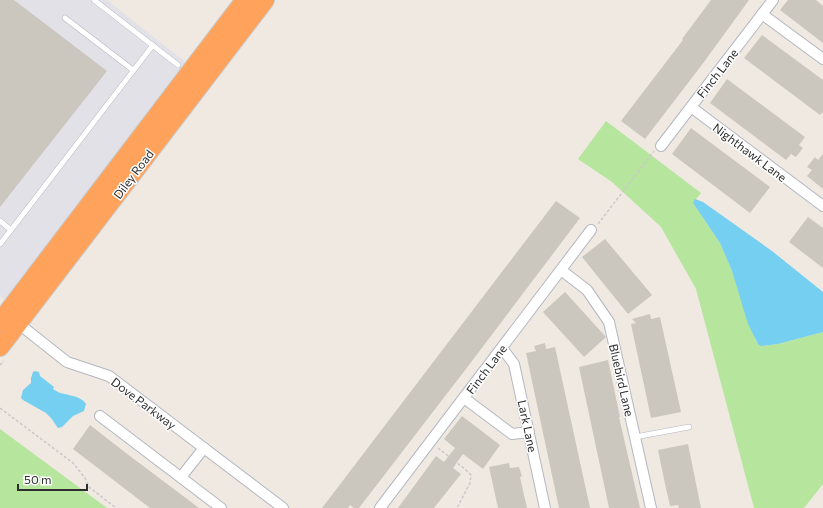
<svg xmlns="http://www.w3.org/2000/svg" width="823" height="508" font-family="Commissioner,sans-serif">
  <rect width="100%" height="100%" fill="#efe9e1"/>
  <path fill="#e3e1e8" d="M0,0H107L189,65L6,301L0,296Z"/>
  <g fill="#b6e59e">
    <path d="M606,121L701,193L693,203L720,243L732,271L756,341L761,346L778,344L823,332V484L804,508H754L696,289L661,227L612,182L578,159Z"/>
    <path d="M0,429L107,508H0Z"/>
  </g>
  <g fill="#75cff0">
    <path d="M695,199L703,202L772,251L823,292V332L778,344L761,346L758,344L748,324L732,271L720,243L693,203Z"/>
    <path d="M35,371L39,372L40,376L54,387L53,389C63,397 79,393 86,404L84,411L73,416L62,427L58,428L51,418L46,413L23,400L21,398L23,390L31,383V378L33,372Z"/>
  </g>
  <g fill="#cbc7bf">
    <path d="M0,0H14L107,71L0,207Z"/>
    <path d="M711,0H749L704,62L645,139L621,121L683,40L682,39Z"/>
    <path d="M788,0H816L823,6V43L780,10Z"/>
    <path d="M762,35L823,80V112L820,115L744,58Z"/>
    <path d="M727,79L805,137L799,145L803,148L796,157L791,154L786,160L710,103Z"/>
    <path d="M691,128L770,187L750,213L672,154Z"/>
    <path d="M823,154V189L807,176L812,170L807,167L815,157L818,160Z"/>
    <path d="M556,201L580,218L469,365L359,508H354L350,505L348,508H322Z"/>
    <path d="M808,217L823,228V268L789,242Z"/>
    <path d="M605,239L652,295L628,314L582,257Z"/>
    <path d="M565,292L606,337L584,357L543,312Z"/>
    <path d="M650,314L651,319L660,317L681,412L651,418L631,324L636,323L632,319Z"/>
    <path d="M545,343L546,349L555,347L590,508H559L526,353L536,351L534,346Z"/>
    <path d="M608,360L620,417H619L640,508H609L579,367Z"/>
    <path d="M462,416L500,445L483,469L463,454L453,468L461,474L434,508H398L436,456L444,462L455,448L444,439Z"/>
    <path d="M90,425L126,453L199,508H150L73,449Z"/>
    <path d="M688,444L701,508H679L678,505L670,506L665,484L658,450Z"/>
    <path d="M509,463L510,468L519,467L522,476L520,477L527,508H498L489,467Z"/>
  </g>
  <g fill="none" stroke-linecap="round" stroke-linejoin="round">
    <g stroke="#b4b7c1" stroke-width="6">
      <g id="lane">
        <path d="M94,0L178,65"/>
        <path d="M65,18L133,70"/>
        <path d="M0,221L11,230L0,244"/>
        <path d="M11,230L153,45"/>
        <path d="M635,437L689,427"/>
      </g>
    </g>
    <g stroke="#b4b7c1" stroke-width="12">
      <g id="street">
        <path d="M762,14L823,59"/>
        <path d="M691,107L823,206"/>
        <path d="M661,146L773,0"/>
        <path d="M561,270L587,290L609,322L651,508"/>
        <path d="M14,320L67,362L109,376L283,508"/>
        <path d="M502,348L514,364L545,508"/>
        <path d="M464,398L512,434L529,432"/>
        <path d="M100,416L221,508"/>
        <path d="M181,477L204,448"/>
        <path d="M380,508L591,230"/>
      </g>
    </g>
    <g stroke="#c9c9c9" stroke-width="20">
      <g id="highway">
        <path d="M0,322L245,0"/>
        <path d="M0,347L265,0"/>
      </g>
    </g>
    <g stroke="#c9c9c9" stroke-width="1.5" stroke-dasharray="3 2" stroke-linecap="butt">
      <path d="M598,224L654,151"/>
      <path d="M0,365L4,361"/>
      <path d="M0,408L73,463L85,478L89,487L116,508"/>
      <path d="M438,448L465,469L471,475L470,483L457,508"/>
    </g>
    <use href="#lane" stroke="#fff" stroke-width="5"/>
    <use href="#street" stroke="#fff" stroke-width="10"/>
    <use href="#highway" stroke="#ffa35c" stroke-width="18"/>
  </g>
  <g text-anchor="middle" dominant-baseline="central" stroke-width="3" stroke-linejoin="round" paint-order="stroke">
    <g font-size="12" fill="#2e2e2e" stroke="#fff">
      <text transform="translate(717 73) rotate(-52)">Finch Lane</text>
      <text transform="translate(750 152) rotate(37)">Nighthawk Lane</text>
      <text transform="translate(133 174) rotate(-53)">Diley Road</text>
      <text transform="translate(486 369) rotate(-53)">Finch Lane</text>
      <text transform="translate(622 380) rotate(77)">Bluebird Lane</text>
      <text transform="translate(144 403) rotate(37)">Dove Parkway</text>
      <text transform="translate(528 426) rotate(78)">Lark Lane</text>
    </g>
  </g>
  <path d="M18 484v6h69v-6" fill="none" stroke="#2e2e2e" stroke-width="2"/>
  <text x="24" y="484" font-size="12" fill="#2e2e2e" stroke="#ffffff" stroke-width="3" paint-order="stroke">50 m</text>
</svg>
